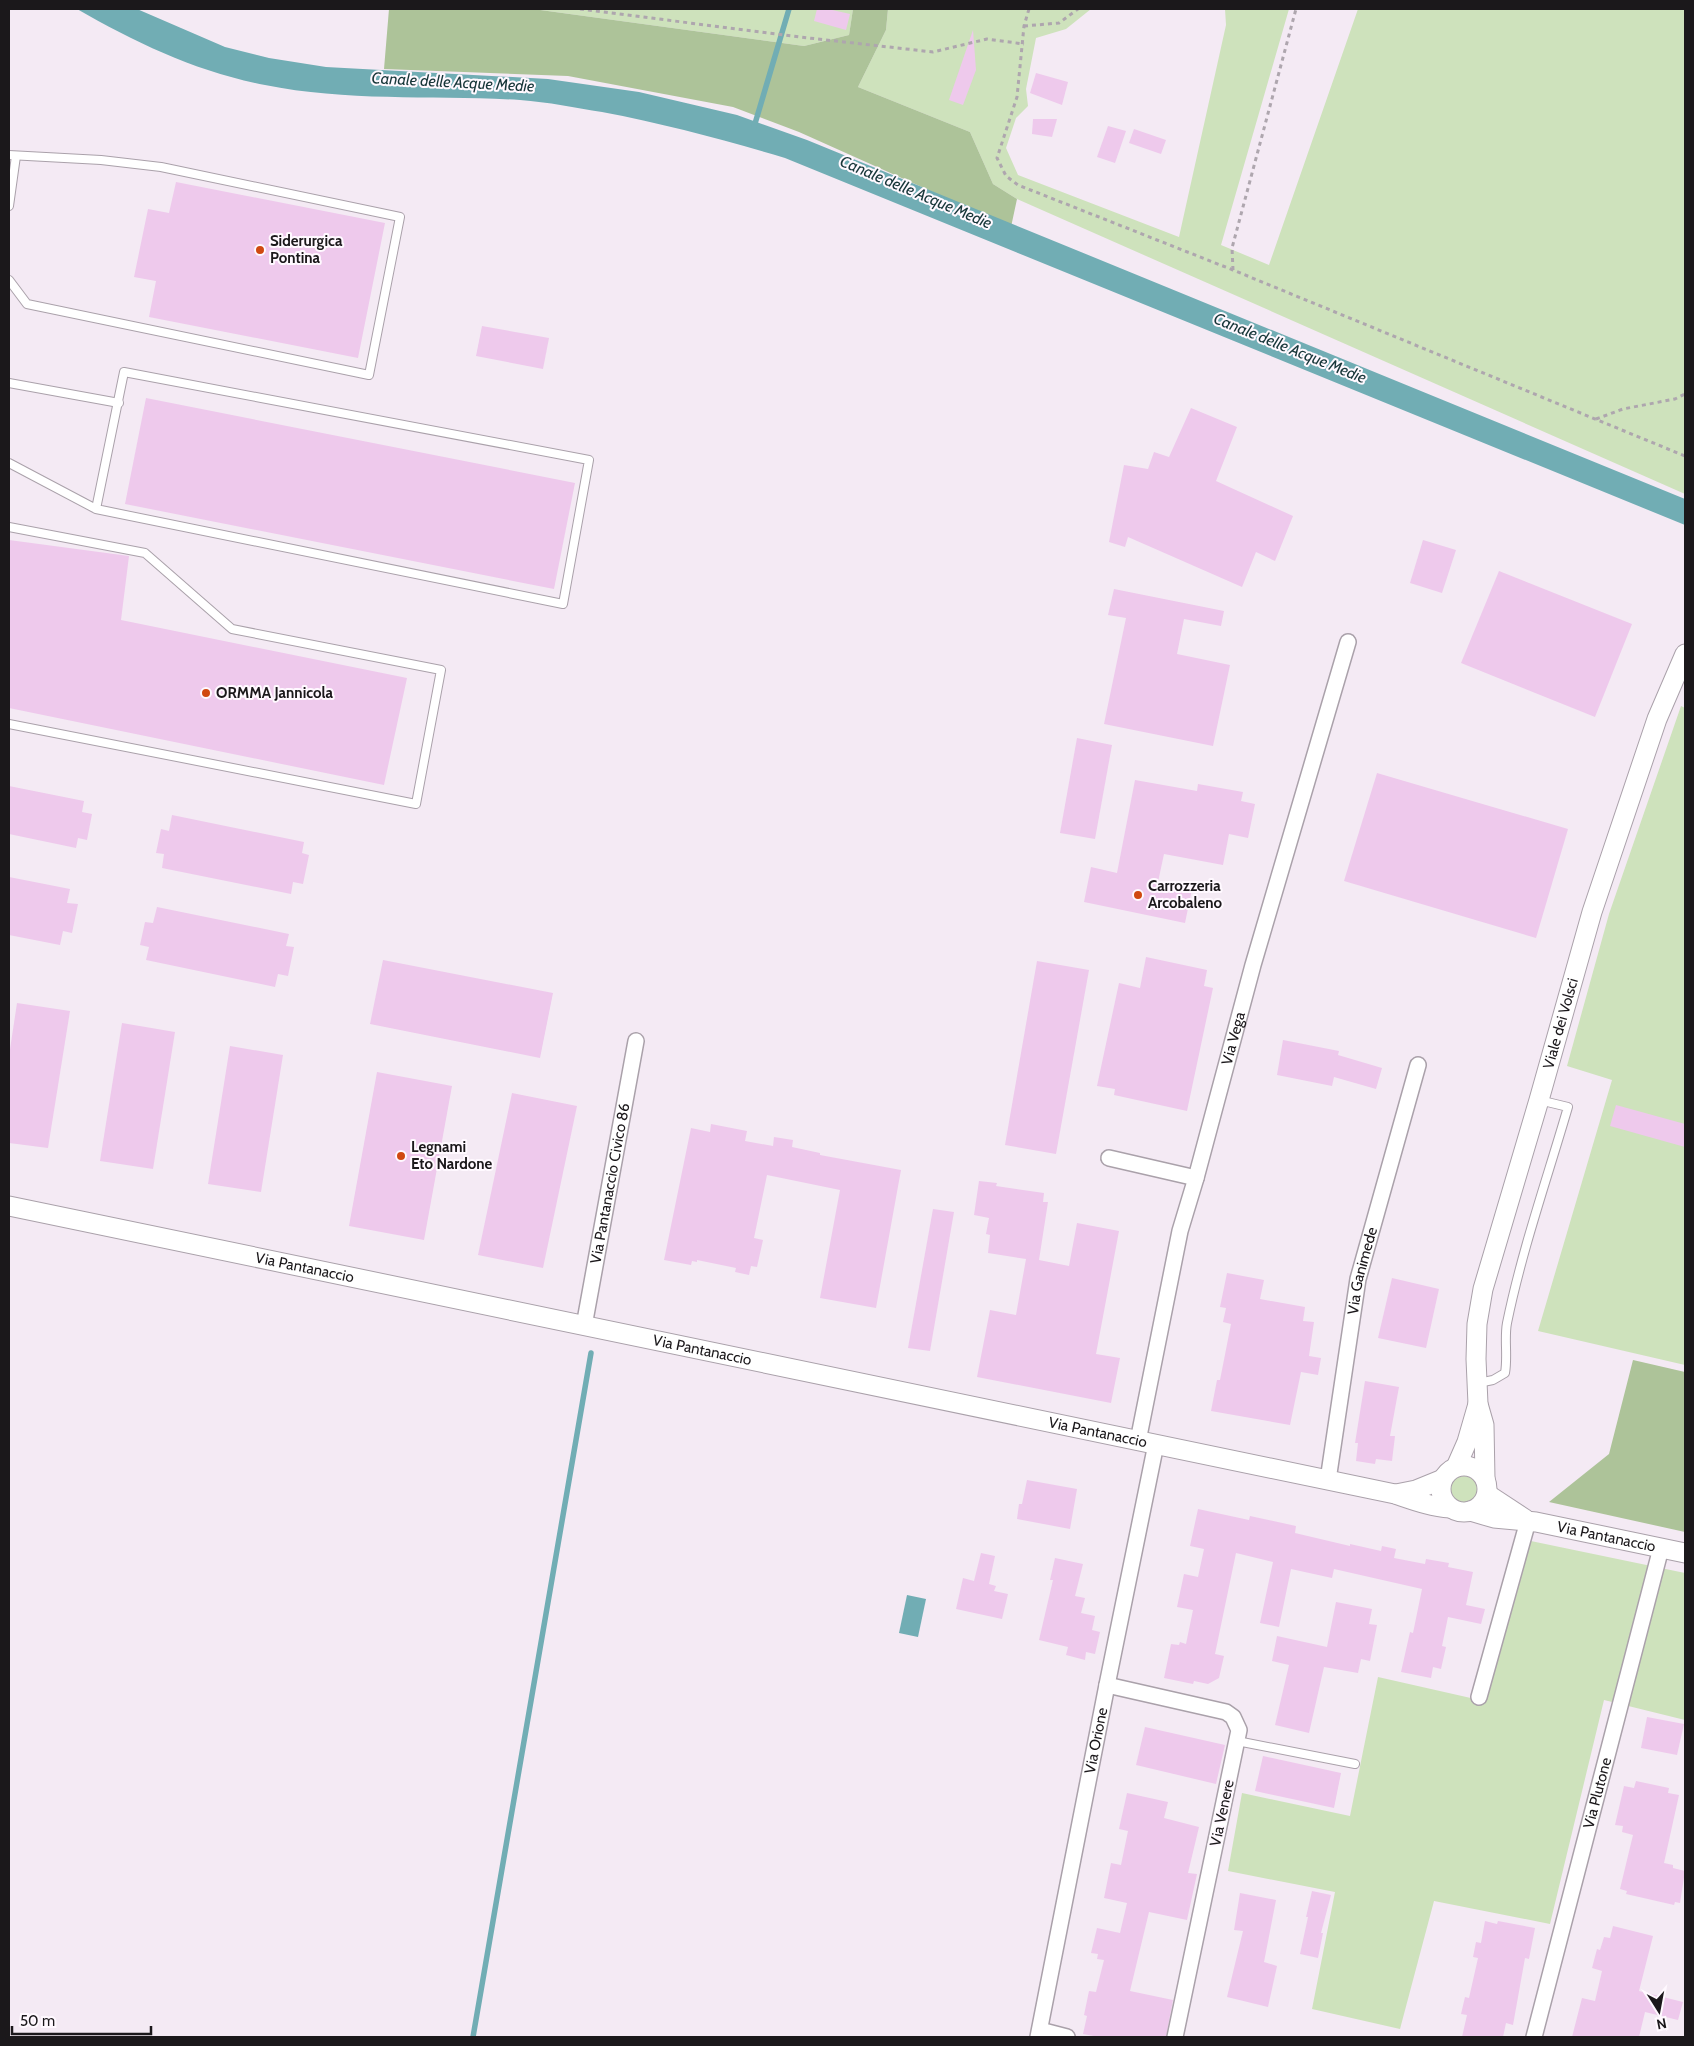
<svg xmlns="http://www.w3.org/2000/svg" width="1694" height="2046" font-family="Cabin,sans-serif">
  <rect width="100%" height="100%" fill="#f4eaf4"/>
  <g fill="#cee2bc">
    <path d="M533,9H853L849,35L804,46Z"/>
    <path d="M888,9H1091L1066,29L1036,38L1026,89L1028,106L1016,118L1006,148L1018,175L1179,237L1226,25L1225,9H1289L1221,245L1269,265L1358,9H1685V494L1017,199L993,184L970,132L858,87L886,30Z"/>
    <path d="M1681,706L1685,708V1365L1538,1331L1612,1080L1567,1066L1609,914Z"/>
    <circle cx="1464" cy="1490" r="14"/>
    <path d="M1526,1540L1685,1573V1720L1604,1700L1550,1924L1434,1901L1400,2029L1312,2009L1335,1892L1228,1871L1242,1793L1350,1816L1378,1677L1484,1701Z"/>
  </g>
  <g fill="#adc399">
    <path d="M389,9H533L804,46L849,35L853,9H888L886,30L858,87L970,132L993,184L1017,199L1011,227L799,132L733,107L568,76L384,69Z"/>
    <path d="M1633,1360L1685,1372V1532L1549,1502L1609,1454Z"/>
  </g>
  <g fill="#71adb4">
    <path d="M77,9H137L225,47L269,58L326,67L548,79L639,92L737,115L807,140L1685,499V525L785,158C725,140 665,124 602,112C576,108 548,102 520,100C436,95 349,102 265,85C197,72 136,43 77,9Z"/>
    <path d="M907,1595L926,1599L918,1637L899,1633Z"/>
  </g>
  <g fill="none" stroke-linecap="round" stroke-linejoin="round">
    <g stroke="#71adb4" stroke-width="5.5">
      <path d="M754,127L789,9"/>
      <path d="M473,2037L591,1353"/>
    </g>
  </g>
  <g fill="#eec9ec">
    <path d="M817,9H828L850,14L846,30L814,21Z"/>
    <path d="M973,30L976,70L963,105L949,100Z"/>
    <path d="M1036,73L1068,82L1062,105L1030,93Z"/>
    <path d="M1033,119H1057L1052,137L1032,134Z"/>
    <path d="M1108,126L1126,131L1115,163L1097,157Z"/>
    <path d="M1134,129L1166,140L1161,154L1129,143Z"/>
    <path d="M176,182L385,223L358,358L149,317L156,281L134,277L148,209L169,213Z"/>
    <path d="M482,326L549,338L543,369L476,356Z"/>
    <path d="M146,398L575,483L554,589L125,504Z"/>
    <path d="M1191,408L1237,427L1216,481L1293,516L1275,561L1256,552L1242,587L1128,537L1125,547L1109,542L1124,465L1148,469L1154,452L1169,457Z"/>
    <path d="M9,540L129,556L121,620L407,678L384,785L9,708Z"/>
    <path d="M1423,540L1456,550L1442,593L1410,583Z"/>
    <path d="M1499,571L1632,624L1595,717L1461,663Z"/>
    <path d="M1114,589L1224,611L1221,626L1184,619L1177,654L1230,665L1213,746L1104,724L1126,618L1108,615Z"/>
    <path d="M1077,738L1112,745L1095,839L1060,833Z"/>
    <path d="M1377,773L1568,829L1536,938L1344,881Z"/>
    <path d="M1135,780L1197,791L1198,784L1243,792L1241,801L1255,804L1248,838L1229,834L1223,865L1164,854L1158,882L1192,889L1185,923L1084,902L1091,867L1117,873Z"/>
    <path d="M9,786L84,801L82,812L92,814L87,840L78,838L76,848L9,834Z"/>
    <path d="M172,815L304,842L302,853L309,855L303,884L293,882L291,894L162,868L164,854L156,853L161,829L169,831Z"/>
    <path d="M9,877L70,889L67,903L78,904L72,933L63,931L60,945L9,935Z"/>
    <path d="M157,907L289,934L286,946L294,947L288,976L278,974L275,987L146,960L149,947L140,945L145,922L153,923Z"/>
    <path d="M1146,957L1207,970L1204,986L1213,988L1187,1111L1114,1095L1115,1089L1097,1086L1119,983L1140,988Z"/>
    <path d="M383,960L553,993L540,1058L370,1024Z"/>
    <path d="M1037,961L1089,970L1056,1154L1005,1145Z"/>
    <path d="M17,1003L70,1011L48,1148L9,1143V1056Z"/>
    <path d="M122,1023L175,1032L153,1169L100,1161Z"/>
    <path d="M1283,1040L1339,1051L1338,1055L1382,1068L1376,1089L1334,1077L1332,1086L1277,1075Z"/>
    <path d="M230,1046L283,1055L261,1192L208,1184Z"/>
    <path d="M377,1072L452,1086L424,1240L349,1226Z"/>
    <path d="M512,1093L577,1106L543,1268L478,1255Z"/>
    <path d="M1616,1105L1685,1124V1147L1610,1126Z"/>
    <path d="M711,1124L747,1131L745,1141L773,1146L774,1137L793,1140L792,1147L820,1153V1155L901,1170L876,1308L820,1298L840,1190L767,1175L754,1238L763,1240L757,1267L751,1266L749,1275L735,1272L736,1268L697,1260V1262L692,1261L691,1265L664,1260L691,1128L710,1132Z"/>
    <path d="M979,1181L997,1183L996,1186L1044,1193L1043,1202H1048L1039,1260L1069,1266L1077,1223L1119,1231L1096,1354L1120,1358L1111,1403L977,1377L990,1310L1016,1315L1026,1259L988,1253L990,1235L986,1234L989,1218L974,1215Z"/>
    <path d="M933,1209L954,1212L930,1351L908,1348Z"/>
    <path d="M1227,1273L1264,1280L1260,1299L1305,1307L1303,1321L1314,1322L1309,1356L1321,1358L1318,1375L1301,1372L1290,1425L1211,1411L1217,1380H1220L1231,1324L1223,1322L1226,1308L1220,1307Z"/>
    <path d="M1392,1278L1439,1289L1426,1348L1378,1338Z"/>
    <path d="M1365,1381L1399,1387L1390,1436H1395L1392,1461L1376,1459L1375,1464L1356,1461L1358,1443H1355Z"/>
    <path d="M1027,1480L1077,1489L1070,1529L1017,1519L1019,1504H1022Z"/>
    <path d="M1198,1509L1249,1520L1250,1516L1296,1526L1295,1533L1350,1546V1544L1381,1551L1382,1546L1396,1549L1394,1558L1425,1564L1426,1559L1449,1563L1448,1567L1473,1572L1466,1605L1485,1609L1481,1624L1448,1617L1442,1646L1446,1647L1441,1669L1433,1667L1431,1678L1401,1672L1410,1632L1413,1633L1422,1589L1334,1569L1332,1578L1291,1569L1279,1627L1260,1623L1273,1562L1236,1553L1215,1654L1224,1656L1219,1678L1208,1684L1194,1681L1193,1684L1164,1678L1171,1644L1179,1645L1180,1642L1186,1644L1193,1610L1177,1607L1184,1574L1198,1577L1204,1549L1190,1546Z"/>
    <path d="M981,1553L995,1556L989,1584L996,1586L994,1591L1008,1594L1002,1619L956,1609L963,1578L974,1581Z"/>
    <path d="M1055,1558L1083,1564L1075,1596L1085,1598L1081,1613L1095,1616L1092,1630L1100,1632L1095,1654L1086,1652L1085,1660L1066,1655L1068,1647L1039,1640L1053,1580H1050Z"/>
    <path d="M1336,1602L1372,1609L1369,1624L1377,1625L1370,1661L1361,1659L1358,1673L1324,1667L1309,1733L1275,1725L1289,1665L1272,1661L1277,1636L1327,1647Z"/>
    <path d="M1647,1717L1684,1724L1677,1755L1641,1748Z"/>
    <path d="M1145,1727L1225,1745L1216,1784L1136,1765Z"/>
    <path d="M1263,1756L1341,1773L1334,1808L1255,1791Z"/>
    <path d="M1636,1781L1669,1788L1668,1793L1679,1795L1664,1863L1673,1865V1868L1685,1871L1680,1903L1675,1902L1674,1905L1626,1894L1627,1891L1620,1889L1633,1835L1622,1832L1623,1826L1615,1825L1624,1786L1634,1788Z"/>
    <path d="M1127,1793L1168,1802L1164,1818L1199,1827L1188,1873L1197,1874L1187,1920L1149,1912L1130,1991L1173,2000L1166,2037H1099L1083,2034L1087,2016L1084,2015L1089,1991L1096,1992L1104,1960L1097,1959L1098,1954L1091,1953L1097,1928L1120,1933L1127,1903L1104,1898L1111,1863L1121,1865L1128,1831L1119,1829Z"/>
    <path d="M1312,1891L1331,1895L1321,1933H1323L1318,1958L1300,1954L1308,1917H1306Z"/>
    <path d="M1240,1893L1276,1900L1264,1962L1277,1966L1268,2007L1227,1997L1243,1931L1234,1930Z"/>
    <path d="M1485,1921L1497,1924L1498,1921L1535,1928L1529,1959L1525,1958L1513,2025L1506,2023L1503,2037H1462L1467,2015L1461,2014L1465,1997L1469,1998L1478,1958L1473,1957L1476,1942L1481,1943Z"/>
    <path d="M1613,1926L1653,1936L1639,1991L1683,2002L1678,2020L1645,2012L1639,2037H1572L1582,1998L1595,2001L1602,1971L1592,1968L1597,1949L1600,1950L1604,1937L1610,1938Z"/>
  </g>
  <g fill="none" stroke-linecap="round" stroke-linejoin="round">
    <g stroke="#aaa1aa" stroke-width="10">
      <g id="service">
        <path d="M9,155L101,160L161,167L400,217L369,375L27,304L9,280"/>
        <path d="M9,206L16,156"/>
        <path d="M9,383L119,403"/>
        <path d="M9,463L96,509L563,604L589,460L124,372L96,509"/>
        <path d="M9,527L145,553L232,629L441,670L416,804L9,724"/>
        <path d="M1478,1383L1493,1380L1505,1373C1508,1356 1504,1339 1507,1323C1522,1250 1547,1179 1568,1107L1539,1100"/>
        <path d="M1237,1741L1355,1764"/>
      </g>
    </g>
    <g stroke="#aaa1aa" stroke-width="18">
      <g id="minor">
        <path d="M1109,1158L1196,1178"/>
        <path id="s1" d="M584,1326L636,1041"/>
        <path id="s2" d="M1138,1441L1180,1231L1196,1178L1253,965L1348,642"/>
        <path id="s3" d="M1328,1480L1358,1279L1418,1065"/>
        <path d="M1107,1685L1226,1712L1233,1717L1239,1730L1175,2037"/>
        <path d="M1479,1697L1528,1521"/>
        <path d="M1040,2030L1067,2037"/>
        <path id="s4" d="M1038,2037L1107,1685L1156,1444"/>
        <path id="s5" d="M1534,2037L1661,1548"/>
      </g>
    </g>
    <g stroke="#aaa1aa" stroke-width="21">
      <g id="tertiary">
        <path id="s6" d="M9,1206L1395,1494C1413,1500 1431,1507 1450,1508"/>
        <circle cx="1464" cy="1489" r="23"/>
        <path d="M1456,1467L1467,1442L1478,1404"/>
        <path id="s7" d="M1485,1479L1484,1425L1478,1404L1476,1359L1477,1324L1483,1289L1539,1100L1592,912L1657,719L1685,654"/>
        <path d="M1396,1494L1416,1490L1443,1479"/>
        <path d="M1487,1494L1525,1519"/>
        <path id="s8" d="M1470,1511L1494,1518L1536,1522L1685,1553"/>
      </g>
    </g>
    <g stroke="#aea6ae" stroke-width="3" stroke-dasharray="4 4" stroke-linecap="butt">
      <path d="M580,9L800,37L933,52L987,39L1024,44"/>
      <path d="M1029,9L1024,26L1017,97L997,158L1006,176L1018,185L1233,270L1685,456"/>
      <path d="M1024,26L1059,23L1078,9"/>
      <path d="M1233,270L1232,248L1296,9"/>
      <path d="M1596,419L1623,409L1675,399L1685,394"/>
    </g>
    <use href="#service" stroke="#fff" stroke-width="8"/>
    <use href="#minor" stroke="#fff" stroke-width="15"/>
    <use href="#tertiary" stroke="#fff" stroke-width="19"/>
  </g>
  <g fill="#d04910" stroke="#fff9ff" stroke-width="2">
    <circle cx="260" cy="250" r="5"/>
    <circle cx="206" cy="693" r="5"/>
    <circle cx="1138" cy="895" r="5"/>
    <circle cx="401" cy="1156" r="5"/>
  </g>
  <g text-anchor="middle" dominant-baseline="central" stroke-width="4" stroke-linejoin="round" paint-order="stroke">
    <g font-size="15" font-weight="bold" fill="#1b181b" stroke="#fff9ff" text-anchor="start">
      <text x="270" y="241">Siderurgica<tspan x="270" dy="17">Pontina</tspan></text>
      <text x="216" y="693">ORMMA Jannicola</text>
      <text x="1148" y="886">Carrozzeria<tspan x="1148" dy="17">Arcobaleno</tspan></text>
      <text x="411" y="1147">Legnami<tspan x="411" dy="17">Eto Nardone</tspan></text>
    </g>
    <g font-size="15" fill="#1b181b" stroke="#fff9ff">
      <text stroke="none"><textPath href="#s7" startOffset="468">Viale dei Volsci</textPath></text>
      <text stroke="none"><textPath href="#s2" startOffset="414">Via Vega</textPath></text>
      <text stroke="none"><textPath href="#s1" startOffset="145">Via Pantanaccio Civico 86</textPath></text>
      <text stroke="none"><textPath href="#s6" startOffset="302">Via Pantanaccio</textPath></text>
      <text stroke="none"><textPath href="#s3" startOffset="212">Via Ganimede</textPath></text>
      <text stroke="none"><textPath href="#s6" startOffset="708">Via Pantanaccio</textPath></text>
      <text stroke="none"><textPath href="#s6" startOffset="1112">Via Pantanaccio</textPath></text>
      <text stroke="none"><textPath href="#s8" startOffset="139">Via Pantanaccio</textPath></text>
      <text stroke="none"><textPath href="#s4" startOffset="302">Via Orione</textPath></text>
      <text stroke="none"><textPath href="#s5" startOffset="252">Via Plutone</textPath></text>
      <text transform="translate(1222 1813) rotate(-78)">Via Venere</text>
    </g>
    <g font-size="16" font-style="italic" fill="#173639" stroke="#fff9ff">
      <text transform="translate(453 82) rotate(3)">Canale delle Acque Medie</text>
      <text transform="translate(916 192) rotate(23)">Canale delle Acque Medie</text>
      <text transform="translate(1290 348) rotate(22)">Canale delle Acque Medie</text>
    </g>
  </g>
  <rect width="1694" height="2046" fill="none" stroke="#1b181b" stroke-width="20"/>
  <g transform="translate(1659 2011) rotate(169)" stroke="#fff9ff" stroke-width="4" paint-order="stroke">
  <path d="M0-4L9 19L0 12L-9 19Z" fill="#1b181b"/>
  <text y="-8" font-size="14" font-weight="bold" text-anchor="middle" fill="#1b181b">N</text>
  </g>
  <path d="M12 2026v8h139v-8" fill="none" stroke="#1b181b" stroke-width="2.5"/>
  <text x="20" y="2026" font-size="15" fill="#1b181b" stroke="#fff9ff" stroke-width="4" paint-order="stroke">50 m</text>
</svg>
